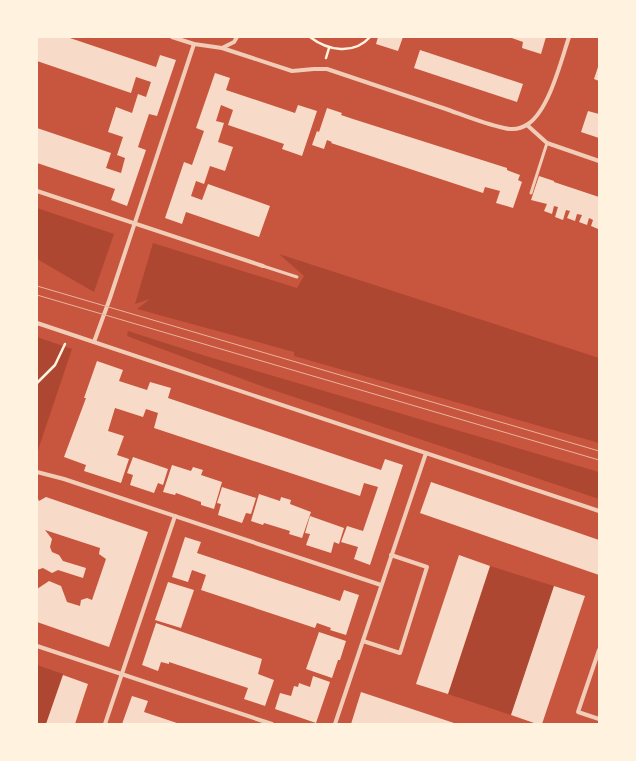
<svg xmlns="http://www.w3.org/2000/svg" width="636" height="761" font-family="'Work Sans',sans-serif">
  <rect width="100%" height="100%" fill="#c8553d"/>
  <g fill="#ae4732">
    <path d="M37,208L114,234L94,292L37,259Z"/>
    <path d="M153,243L297,288L304,276L279,254L599,358V443L294,356V352L137,309L150,299L135,304Z"/>
    <path d="M128,331L209,357L599,472V499L267,388L127,336Z"/>
    <path d="M37,337L72,349L37,453Z"/>
    <path d="M490,566L554,586L511,715L448,694Z"/>
    <path d="M37,665L63,674L46,724H37Z"/>
  </g>
  <g fill="#f7dbc8">
    <path d="M38,37H67L156,67L160,55L176,60L157,116L149,114L138,147L146,150L127,206L111,200L115,189L37,163V128L111,153L106,168L121,173L125,158L117,155L123,137L108,132L116,107L132,113L138,94L146,97L151,82L136,77L131,93L37,61Z"/>
    <path d="M378,37H403L398,51L376,44Z"/>
    <path d="M509,37H546L541,54L522,48L523,42Z"/>
    <path d="M420,50L523,84L517,102L414,68Z"/>
    <path d="M599,64V81L594,79Z"/>
    <path d="M215,73L230,78L226,90L295,113L298,105L317,111L302,156L282,149L284,144L228,125L233,110L221,105L216,121L224,123L218,142L233,147L225,171L210,166L204,184L196,181L191,196L202,200L208,184L270,206L259,237L186,212L182,224L165,218L184,162L192,165L204,131L196,128Z"/>
    <path d="M327,108L342,113L341,115L353,119L507,168V170L520,175L518,180L522,182L513,208L496,203L500,191L485,187L483,193L331,143L332,142L327,140L324,149L312,145L317,131L319,132Z"/>
    <path d="M588,111L599,114V138L581,132Z"/>
    <path d="M539,176L554,181V182L599,197L598,229L591,226L593,220L589,218L587,225L579,222L582,215L577,214L575,221L567,218L570,211L566,210L563,220L555,217L558,207L554,206L552,214L544,211L547,204L531,200Z"/>
    <path d="M97,361L123,370L119,381L147,390L150,382L171,388L168,398L381,470L385,459L403,465L370,565L354,559L358,547L341,542L347,526L363,531L378,487L364,483L360,496L154,428L158,413L146,409L143,417L115,408L108,431L124,436L117,455L129,459L121,483L84,471L86,465L64,457L86,398H84Z"/>
    <path d="M133,457L168,469L163,485L158,483L154,493L130,485L133,475L127,473Z"/>
    <path d="M172,465L191,471L193,467L203,470L201,475L222,482L214,509L201,505V502L176,493L175,495L163,492Z"/>
    <path d="M431,482L599,540V575L420,513Z"/>
    <path d="M222,487L256,498L251,514L246,513L242,523L218,515L221,504L217,503Z"/>
    <path d="M259,494L280,501L281,497L291,500L290,504L311,512L302,538L289,534L290,531L264,523L263,525L251,521Z"/>
    <path d="M37,497L39,501L46,497L148,532L109,647L37,622V589L49,581L61,586L67,602L80,606L81,600L87,598L92,600L106,559L99,554L100,548L45,530L52,539L50,547L52,552L59,555L63,561L86,568L83,578L58,570L52,573L43,568L37,570Z"/>
    <path d="M310,516L344,528L339,544L334,542L331,553L306,545L310,534L305,533Z"/>
    <path d="M185,537L201,542L197,553L340,601L344,590L359,595L346,635L330,630L331,628L317,623L315,628L201,590L206,575L192,570L188,582L172,577Z"/>
    <path d="M459,555L490,566L448,694L416,684Z"/>
    <path d="M168,582L194,590L181,628L155,620Z"/>
    <path d="M554,586L585,596L542,724H537L511,715Z"/>
    <path d="M156,623L262,659L258,674L274,680L265,706L244,699L248,688L169,662V664L161,662L158,671L142,665Z"/>
    <path d="M319,632L346,641L340,660H338L332,678L306,669Z"/>
    <path d="M63,675L88,684L84,696L75,724H46Z"/>
    <path d="M313,676L330,682L316,723L275,709L280,693L291,696L294,686L298,687L299,683L310,687Z"/>
    <path d="M361,692L457,724H351Z"/>
    <path d="M132,696L148,701L144,712L180,724H122Z"/>
  </g>
  <g fill="none" stroke-linecap="round" stroke-linejoin="round">
    <g stroke="#fff3e0" stroke-width="2.5">
      <path d="M310,37C328,51 354,55 370,37"/>
      <path d="M326,58L329,48"/>
      <path d="M37,383L55,365L65,344"/>
    </g>
    <g stroke="#f1ccb7" stroke-width="3">
      <path d="M531,193L547,143"/>
      <path d="M263,266L297,277"/>
    </g>
    <g stroke="#f1ccb7" stroke-width="4">
      <path d="M172,37L194,44L222,48L292,71L314,69H327C366,82 404,95 443,108C463,115 484,124 504,128C512,130 521,129 528,124C549,110 561,61 569,37"/>
      <path d="M222,48L234,42L237,37"/>
      <path d="M527,125L547,143L599,161"/>
      <path d="M37,191L263,266"/>
      <path d="M37,323L599,511"/>
      <path d="M94,342L110,298L194,44"/>
      <path d="M37,472L64,479L381,585"/>
      <path d="M363,641L400,653L427,567L391,555"/>
      <path d="M37,646L272,724"/>
      <path d="M599,650L578,712L599,719"/>
      <path d="M105,724L175,516"/>
      <path d="M335,724L426,453"/>
    </g>
    <g stroke="#e9b49f" stroke-width="1">
      <path d="M37,286L599,451"/>
      <path d="M37,295L599,460"/>
    </g>
  </g>
  <rect width="636" height="761" fill="none" stroke="#fff3e0" stroke-width="76"/>
</svg>
